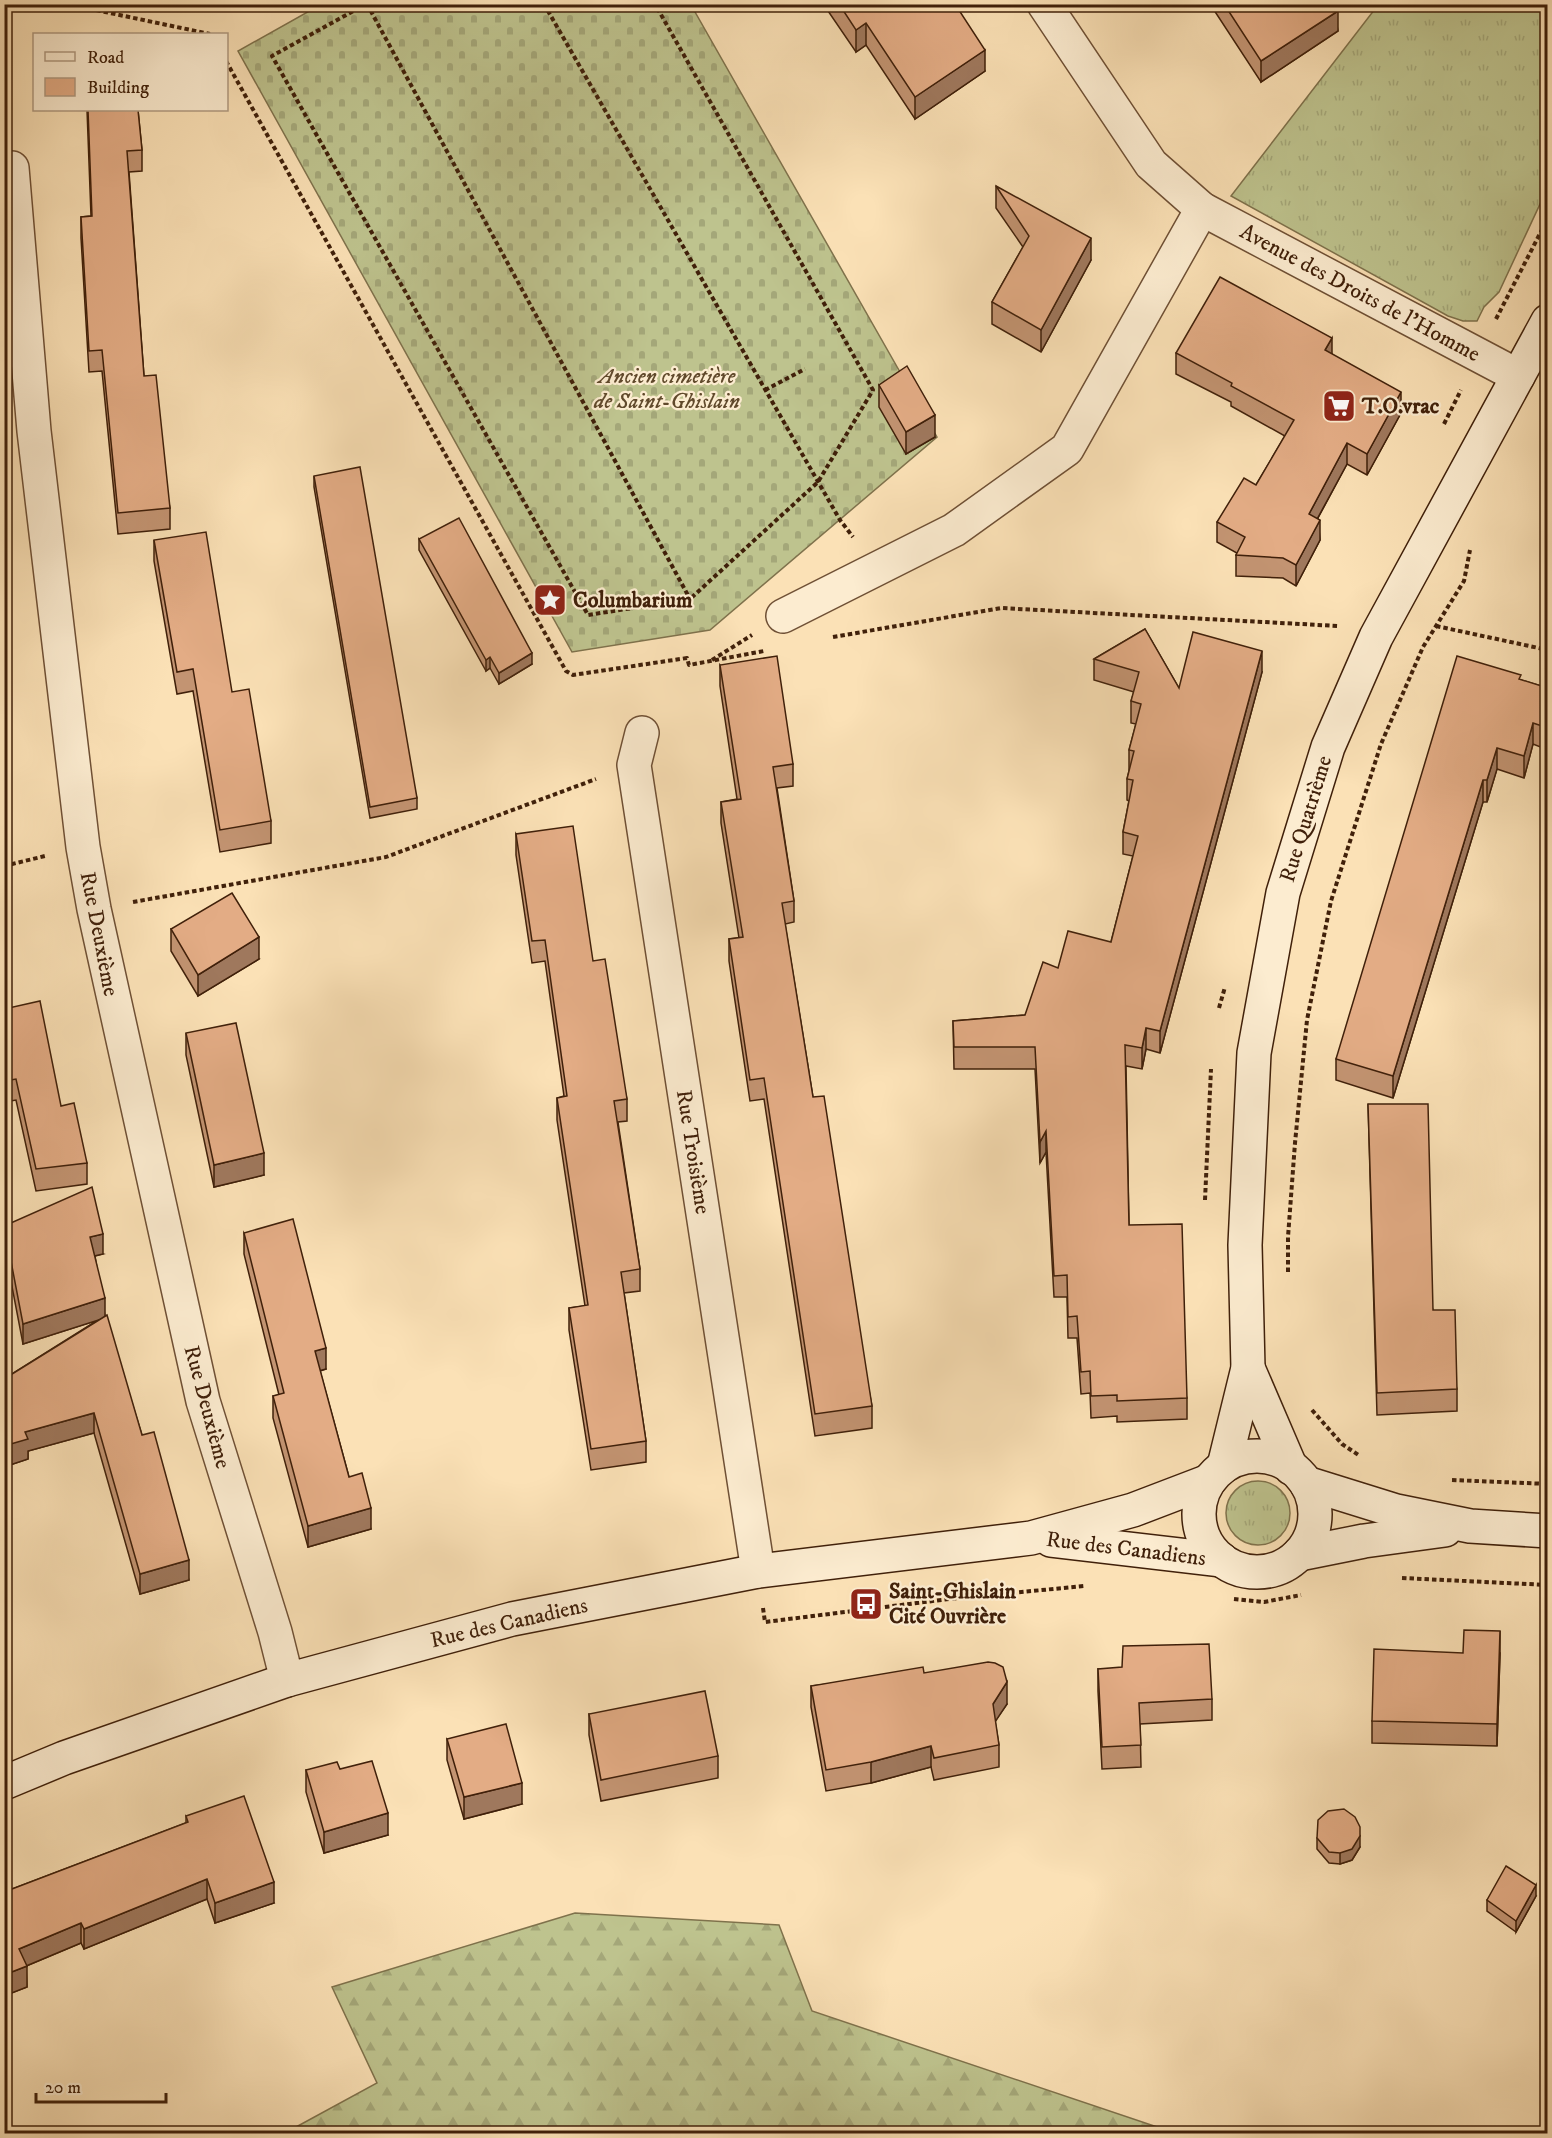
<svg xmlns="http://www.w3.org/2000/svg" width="1552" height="2138" font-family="'IM FELL DW Pica',serif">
  <defs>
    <pattern id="grass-tufts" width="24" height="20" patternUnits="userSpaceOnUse" patternTransform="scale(1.5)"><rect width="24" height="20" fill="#bec38e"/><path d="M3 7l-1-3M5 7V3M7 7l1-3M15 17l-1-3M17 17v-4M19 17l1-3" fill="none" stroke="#a4a779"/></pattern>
    <pattern id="forest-firs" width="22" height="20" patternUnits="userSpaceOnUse" patternTransform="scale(1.5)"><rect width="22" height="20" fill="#bec38e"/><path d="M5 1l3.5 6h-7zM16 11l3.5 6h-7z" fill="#a4a779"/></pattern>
    <pattern id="cemetery-stones" width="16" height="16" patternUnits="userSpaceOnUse" patternTransform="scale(1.5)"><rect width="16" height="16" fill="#bec38e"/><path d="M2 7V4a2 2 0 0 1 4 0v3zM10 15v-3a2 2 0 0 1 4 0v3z" fill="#a4a779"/></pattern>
  </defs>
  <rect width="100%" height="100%" fill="#fbe1b6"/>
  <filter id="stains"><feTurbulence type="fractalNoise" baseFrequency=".00333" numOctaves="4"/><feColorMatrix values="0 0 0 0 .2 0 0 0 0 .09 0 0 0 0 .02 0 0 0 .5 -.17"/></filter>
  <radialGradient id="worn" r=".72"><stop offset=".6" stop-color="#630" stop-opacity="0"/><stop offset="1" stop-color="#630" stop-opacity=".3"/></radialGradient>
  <g fill="url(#grass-tufts)" stroke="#7f724c" stroke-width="1.5">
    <path d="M1378,5H1547V189L1499,292L1484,307L1477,321H1463L1448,316L1231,196Z"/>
    <circle cx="1258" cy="1513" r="32"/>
  </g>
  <path fill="url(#forest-firs)" stroke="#7f724c" stroke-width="1.5" d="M575,1913L779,1925L812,2011L1175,2133H285L377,2083L332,1987Z"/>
  <path fill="url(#cemetery-stones)" stroke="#7f724c" stroke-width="1.5" d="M320,5H691L937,437L710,630L572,652L238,51Z"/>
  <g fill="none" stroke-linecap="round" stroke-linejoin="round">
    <g stroke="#6f5035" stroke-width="36">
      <g id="street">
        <path d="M1044,4L1151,164L1202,209L1518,376"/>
        <path d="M12,168L34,431L83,847L94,909L203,1401L275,1632L287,1680"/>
        <path d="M783,616L954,530L1067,449L1202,209"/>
        <path d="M642,733L634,765L758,1571"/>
      </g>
    </g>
    <g stroke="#40200a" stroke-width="36">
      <g id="secondary">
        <path d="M1248,1368L1291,1468"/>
        <circle cx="1257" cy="1514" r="58"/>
        <path d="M1224,1466L1248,1368L1245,1245L1254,1053L1283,893L1328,747L1376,637L1548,321"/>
        <path d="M1306,1483L1396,1511L1470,1526L1548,1531"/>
        <path d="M1051,1540L1222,1560"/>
        <path d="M1299,1554L1364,1541L1445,1530"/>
        <path d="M4,1783L64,1758L287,1680L512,1619L758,1571L1031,1538L1133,1510L1209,1481"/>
      </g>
    </g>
    <g stroke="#40200a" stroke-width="4" stroke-dasharray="4.5 3" stroke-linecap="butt">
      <path d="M67,4L210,34"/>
      <path d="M366,4L272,56L588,615L690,599L818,482L873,390L655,4"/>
      <path d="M367,4L690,599"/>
      <path d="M544,4L840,520L853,537"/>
      <path d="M226,61L566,671L573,675L687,658L689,665L764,651"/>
      <path d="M4,72L9,131"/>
      <path d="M1496,319L1548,218"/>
      <path d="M765,390L805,369"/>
      <path d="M1444,424L1461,390"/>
      <path d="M1436,626L1548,650"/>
      <path d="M833,637L1001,608L1338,626"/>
      <path d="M712,660L752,635"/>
      <path d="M4,866L45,856"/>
      <path d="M133,902L386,857L596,779"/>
      <path d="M1219,1008L1225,987"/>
      <path d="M1205,1200L1211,1069"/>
      <path d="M1288,1272V1237L1295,1143L1307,1020L1331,901L1381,744L1423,647L1464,581L1470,550"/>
      <path d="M1312,1410L1342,1444L1360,1456"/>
      <path d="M1452,1480L1548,1484"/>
      <path d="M1402,1578L1548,1585"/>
      <path d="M1234,1599L1264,1602L1301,1595"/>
      <path d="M763,1608L765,1622L949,1599L1084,1586"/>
    </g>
    <use href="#street" stroke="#fcecd0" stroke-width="33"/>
    <use href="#secondary" stroke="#fcecd0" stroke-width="33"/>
  </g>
  <g fill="#c39472" stroke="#40200a" stroke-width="1.5">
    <path d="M821,4H955L985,71L915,119L866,45L856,52L824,5L823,7Z"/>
    <path d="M1210,4H1333L1338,31L1261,82Z"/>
    <path d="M87,110H138L142,150V171L129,172L144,376L170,508V529L118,534L102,371L89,372L81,238V217L91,216Z"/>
    <path d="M996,186L1091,260L1041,352L992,324V302L1023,247L996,208Z"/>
    <path d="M1176,353L1332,354L1401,413L1367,475L1347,464L1318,518L1320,540L1296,586L1283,578L1236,576V555L1237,553L1217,542V522L1256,485L1285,436L1231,406V402L1176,374Z"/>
    <path d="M879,385L935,437L906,454L879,407Z"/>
    <path d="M314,476L417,798V809L370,818L314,487Z"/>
    <path d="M419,539L532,664L499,684L490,668L486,671L419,550Z"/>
    <path d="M154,540L232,692L271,821V843L220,852L193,691L177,694L154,561Z"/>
    <path d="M1145,629L1179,688L1262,672L1160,1053L1146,1049L1142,1069L1126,1066L1129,1225L1187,1398V1419L1117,1422V1416L1091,1418L1090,1393L1081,1394L1077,1338H1068L1067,1297H1054L1046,1152L1040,1163L1035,1069H954L953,1021L1025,1015L1058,968L1111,942L1133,856L1123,854V832L1129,801L1127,800V779L1129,771V750L1136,724L1131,723V701L1134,692L1094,680V659Z"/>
    <path d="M720,665L793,764V786L777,788L794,901V922L785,924L813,1097L872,1406V1428L815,1436L764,1099L750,1101L729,961V939L739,938L721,823V802L737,799L720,686Z"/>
    <path d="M1521,680L1548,688V750L1533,744L1524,778L1497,769L1487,802H1483L1393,1098L1336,1080V1059Z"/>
    <path d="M516,834L593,961L627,1099V1121L618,1122L640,1269V1291L624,1293L646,1441V1462L591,1470L569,1330V1308L585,1306L557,1120V1098L564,1096L545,961L532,963L516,855Z"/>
    <path d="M171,929L259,959L198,996L171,951Z"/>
    <path d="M4,1009L61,1106L87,1163V1184L36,1191L16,1100L4,1102Z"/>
    <path d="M186,1033L264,1175L214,1187L186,1055Z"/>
    <path d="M1368,1104L1433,1310L1457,1389V1411L1377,1415Z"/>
    <path d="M4,1226L103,1254L95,1256L105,1316L142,1435L189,1580L140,1594L94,1433L28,1451V1459L4,1467V1379L98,1320L23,1344L10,1276L4,1277Z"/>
    <path d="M244,1233L326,1369L320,1371L349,1477L371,1529L308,1547L273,1418V1396L279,1395L244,1254Z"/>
    <path d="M1463,1653H1500L1497,1746L1372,1743V1721Z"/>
    <path d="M1098,1669L1212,1699V1720L1140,1724L1141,1767L1102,1769L1098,1691Z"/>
    <path d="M924,1673L1007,1704L995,1721L999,1745V1767L934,1780L931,1767L871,1783L826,1791L811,1707V1686Z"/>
    <path d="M589,1714L718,1756V1778L601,1801L589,1735Z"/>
    <path d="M447,1739L522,1804L464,1819L447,1760Z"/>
    <path d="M340,1769L388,1835L324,1853L306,1792V1770Z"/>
    <path d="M186,1816L274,1903L215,1923L207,1899L84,1949L81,1943L26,1966L27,1987L4,1996V1892L186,1823Z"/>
    <path d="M1317,1838L1360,1847L1352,1860L1340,1864L1329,1863L1317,1849Z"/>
    <path d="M1536,1896L1516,1932L1487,1911V1900Z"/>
  </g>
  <g fill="#9f785d" stroke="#40200a" stroke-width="1.5">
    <path d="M1338,11V31L1261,82V61Z"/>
    <path d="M866,23V45L856,52V30Z"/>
    <path d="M985,50V71L915,119V97Z"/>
    <path d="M1091,238V260L1041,352V330Z"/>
    <path d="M1332,338V359L1325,350Z"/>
    <path d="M1401,392V413L1367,475V454Z"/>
    <path d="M935,415V437L906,454V432Z"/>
    <path d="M1347,443V464L1309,534V514Z"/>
    <path d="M1320,520V540L1296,586V565Z"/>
    <path d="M1262,651V672L1160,1053V1031Z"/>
    <path d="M532,653V664L499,684V673Z"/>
    <path d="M490,657V668L486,671V660Z"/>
    <path d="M1533,723V744L1524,778V756Z"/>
    <path d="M1497,748V769L1487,802V780Z"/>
    <path d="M1483,780V802L1393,1098V1076Z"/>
    <path d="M259,937V959L198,996V975Z"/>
    <path d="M1146,1028V1049L1142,1069V1048Z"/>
    <path d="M1046,1131V1152L1040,1163V1142Z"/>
    <path d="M264,1153V1175L214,1187V1165Z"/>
    <path d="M103,1234V1254L90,1257V1237Z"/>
    <path d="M105,1298V1318L23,1344V1324Z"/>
    <path d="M326,1348V1369L315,1372V1351Z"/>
    <path d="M94,1413V1433L28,1451V1459L4,1467V1446L25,1432Z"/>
    <path d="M371,1508V1529L308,1547V1526Z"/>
    <path d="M189,1560V1580L140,1594V1574Z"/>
    <path d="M1500,1631V1653L1497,1746V1724Z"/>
    <path d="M1007,1682V1704L993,1725V1704Z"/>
    <path d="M931,1746V1767L871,1783V1762Z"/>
    <path d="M522,1783V1804L464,1819V1797Z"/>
    <path d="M388,1813V1835L324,1853V1832Z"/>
    <path d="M1360,1836V1847L1352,1860L1340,1864V1853Z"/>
    <path d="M207,1879V1899L84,1949V1929Z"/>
    <path d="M274,1882V1903L215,1923V1903Z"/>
    <path d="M1536,1885V1896L1516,1932V1921Z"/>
    <path d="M81,1923V1943L19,1969V1949Z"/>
    <path d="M27,1966V1987L4,1996V1975Z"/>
  </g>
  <g fill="#e3ac85" stroke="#40200a" stroke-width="1.5">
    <path d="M839,4H955L985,50L915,97L866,23L856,30Z"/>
    <path d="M1224,4H1333L1338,11L1261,61Z"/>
    <path d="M88,110H138L142,150L127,151L144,376L156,375L170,508L118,513L102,350L89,351L81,217L92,216Z"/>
    <path d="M996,186L1091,238L1041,330L992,302L1029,236Z"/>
    <path d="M1220,277L1332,338L1325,350L1401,392L1367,454L1347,443L1309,514L1320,520L1296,565L1283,558L1236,555L1245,537L1217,522L1244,478L1256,485L1294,420L1231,386L1232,383L1176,353Z"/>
    <path d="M907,366L935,415L906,432L879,385Z"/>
    <path d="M360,467L417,798L370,807L314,476Z"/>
    <path d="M459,518L532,653L499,673L490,657L486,660L419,539Z"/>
    <path d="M206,532L232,692L249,689L271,821L220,830L193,669L177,672L154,540Z"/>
    <path d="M1145,629L1179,688L1193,632L1262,651L1160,1031L1146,1028L1142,1048L1125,1045L1129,1225L1182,1224L1187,1398L1117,1401V1395L1091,1396L1090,1371L1081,1372L1077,1316L1068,1317L1067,1275L1054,1276L1046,1131L1040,1142L1035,1047H954L953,1021L1025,1015L1043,962L1058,968L1068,931L1111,942L1138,836L1123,832L1133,780L1127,779L1134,751L1129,750L1141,704L1131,701L1139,672L1094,659Z"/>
    <path d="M777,656L793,764L773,767L794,901L782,903L813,1097L824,1096L872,1406L815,1414L764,1078L750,1080L729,939L743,937L721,802L741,799L720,665Z"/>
    <path d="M1457,656L1521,675L1519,679L1548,688V728L1533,723L1524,756L1497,748L1487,780H1483L1393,1076L1336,1059Z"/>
    <path d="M573,826L593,961L605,959L627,1099L614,1101L640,1269L621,1272L646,1441L591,1449L569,1308L588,1305L557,1098L567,1096L545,940L532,941L516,834Z"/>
    <path d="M232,893L259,937L198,975L171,929Z"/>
    <path d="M40,1001L61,1106L74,1103L87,1163L36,1169L16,1079L4,1081V1009Z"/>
    <path d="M236,1023L264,1153L214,1165L186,1033Z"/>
    <path d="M1368,1104H1428L1433,1310H1455L1457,1389L1377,1393Z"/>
    <path d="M92,1187L103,1234L90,1237L105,1298L23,1324L10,1256L4,1257V1226Z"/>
    <path d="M293,1219L326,1348L315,1351L349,1477L362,1473L371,1508L308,1526L273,1396L284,1393L244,1233Z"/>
    <path d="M107,1315L142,1435L154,1432L189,1560L140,1574L94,1413L25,1432L28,1439L4,1446V1379Z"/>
    <path d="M1464,1630L1500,1631L1497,1724L1372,1721L1374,1649L1463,1653Z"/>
    <path d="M1209,1644L1212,1699L1139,1703L1141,1745L1102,1747L1098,1669L1122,1667L1123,1646Z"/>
    <path d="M988,1662L995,1663L1003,1667L1007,1682L993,1704L999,1745L934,1758L931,1746L871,1762L826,1770L811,1686L923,1667L924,1673Z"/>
    <path d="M705,1691L718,1756L601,1780L589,1714Z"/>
    <path d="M506,1724L522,1783L464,1797L447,1739Z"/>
    <path d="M372,1761L388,1813L324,1832L306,1770L337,1762L340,1769Z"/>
    <path d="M244,1796L274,1882L215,1903L207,1879L84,1929L81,1923L19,1949L27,1966L4,1975V1892L188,1822L186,1816Z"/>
    <path d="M1344,1809L1355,1817L1360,1827V1836L1352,1849L1340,1853L1329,1852L1317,1838L1318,1820L1328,1811Z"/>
    <path d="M1506,1866L1536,1885L1516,1921L1487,1900Z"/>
  </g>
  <defs>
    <g id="supermarket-square" transform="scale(1.725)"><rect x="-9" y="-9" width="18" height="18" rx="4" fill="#8f2418" stroke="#fcecd0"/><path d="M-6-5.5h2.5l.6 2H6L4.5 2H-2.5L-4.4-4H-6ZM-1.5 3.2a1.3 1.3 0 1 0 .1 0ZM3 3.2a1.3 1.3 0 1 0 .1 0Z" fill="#fff"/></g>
    <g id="sight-square" transform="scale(1.725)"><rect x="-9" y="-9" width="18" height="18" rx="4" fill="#8f2418" stroke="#fcecd0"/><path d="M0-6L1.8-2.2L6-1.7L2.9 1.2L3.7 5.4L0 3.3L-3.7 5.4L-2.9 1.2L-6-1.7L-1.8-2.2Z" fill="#fff"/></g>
    <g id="bus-square" transform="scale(1.725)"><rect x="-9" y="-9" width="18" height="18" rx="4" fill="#8f2418" stroke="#fcecd0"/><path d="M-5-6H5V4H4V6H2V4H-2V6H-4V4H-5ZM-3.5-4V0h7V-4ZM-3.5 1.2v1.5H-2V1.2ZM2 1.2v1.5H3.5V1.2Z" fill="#fff"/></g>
  </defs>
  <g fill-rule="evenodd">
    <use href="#supermarket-square" x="1339" y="406"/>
    <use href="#sight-square" x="550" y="600"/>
    <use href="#bus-square" x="866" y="1604"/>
  </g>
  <g text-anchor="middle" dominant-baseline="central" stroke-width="4.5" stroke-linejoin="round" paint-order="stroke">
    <g font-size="22" fill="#40200a" stroke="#fcecd0">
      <text transform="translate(1360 293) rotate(28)">Avenue des Droits de l'Homme</text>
      <text transform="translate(1306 819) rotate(-73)">Rue Quatrième</text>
      <text transform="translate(99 934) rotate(79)">Rue Deuxième</text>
      <text transform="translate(693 1152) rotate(81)">Rue Troisième</text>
      <text transform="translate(207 1407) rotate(75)">Rue Deuxième</text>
      <text transform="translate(1126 1549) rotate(7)">Rue des Canadiens</text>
      <text transform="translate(509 1623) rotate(-13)">Rue des Canadiens</text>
    </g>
    <g font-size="22" font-style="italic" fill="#60492b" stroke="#fcecd0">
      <text x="667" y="376">Ancien cimetière<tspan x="667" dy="25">de Saint-Ghislain</tspan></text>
    </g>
    <g font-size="22" font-weight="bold" fill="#40200a" stroke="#fcecd0" text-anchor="start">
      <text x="1362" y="406">T.O.vrac</text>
      <text x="573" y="600">Columbarium</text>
      <text x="889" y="1591">Saint-Ghislain<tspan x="889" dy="25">Cité Ouvrière</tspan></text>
    </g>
  </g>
  <rect width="1552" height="2138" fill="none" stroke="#fbe1b6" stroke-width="24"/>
  <rect x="6" y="6" width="1540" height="2126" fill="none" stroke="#40200a" stroke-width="3"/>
  <rect x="12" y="12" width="1528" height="2114" fill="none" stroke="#40200a" stroke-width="1.5"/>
  <rect x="33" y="33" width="195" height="78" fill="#fcecd0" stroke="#b19a81" stroke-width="1.5"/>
  <rect x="45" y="52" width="30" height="9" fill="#fcecd0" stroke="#b19a81" stroke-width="1.5"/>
  <text x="87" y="63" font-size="18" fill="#40200a">Road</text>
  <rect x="45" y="78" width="30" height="18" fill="#e3ac85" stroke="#b19a81" stroke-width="1.5"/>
  <text x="87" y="93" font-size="18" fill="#40200a">Building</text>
  <path d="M36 2093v9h130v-9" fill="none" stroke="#40200a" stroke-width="3"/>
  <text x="45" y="2093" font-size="18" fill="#40200a" stroke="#fcecd0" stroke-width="4.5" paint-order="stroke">20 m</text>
  <rect width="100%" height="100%" filter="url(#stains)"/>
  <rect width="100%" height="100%" fill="url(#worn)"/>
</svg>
